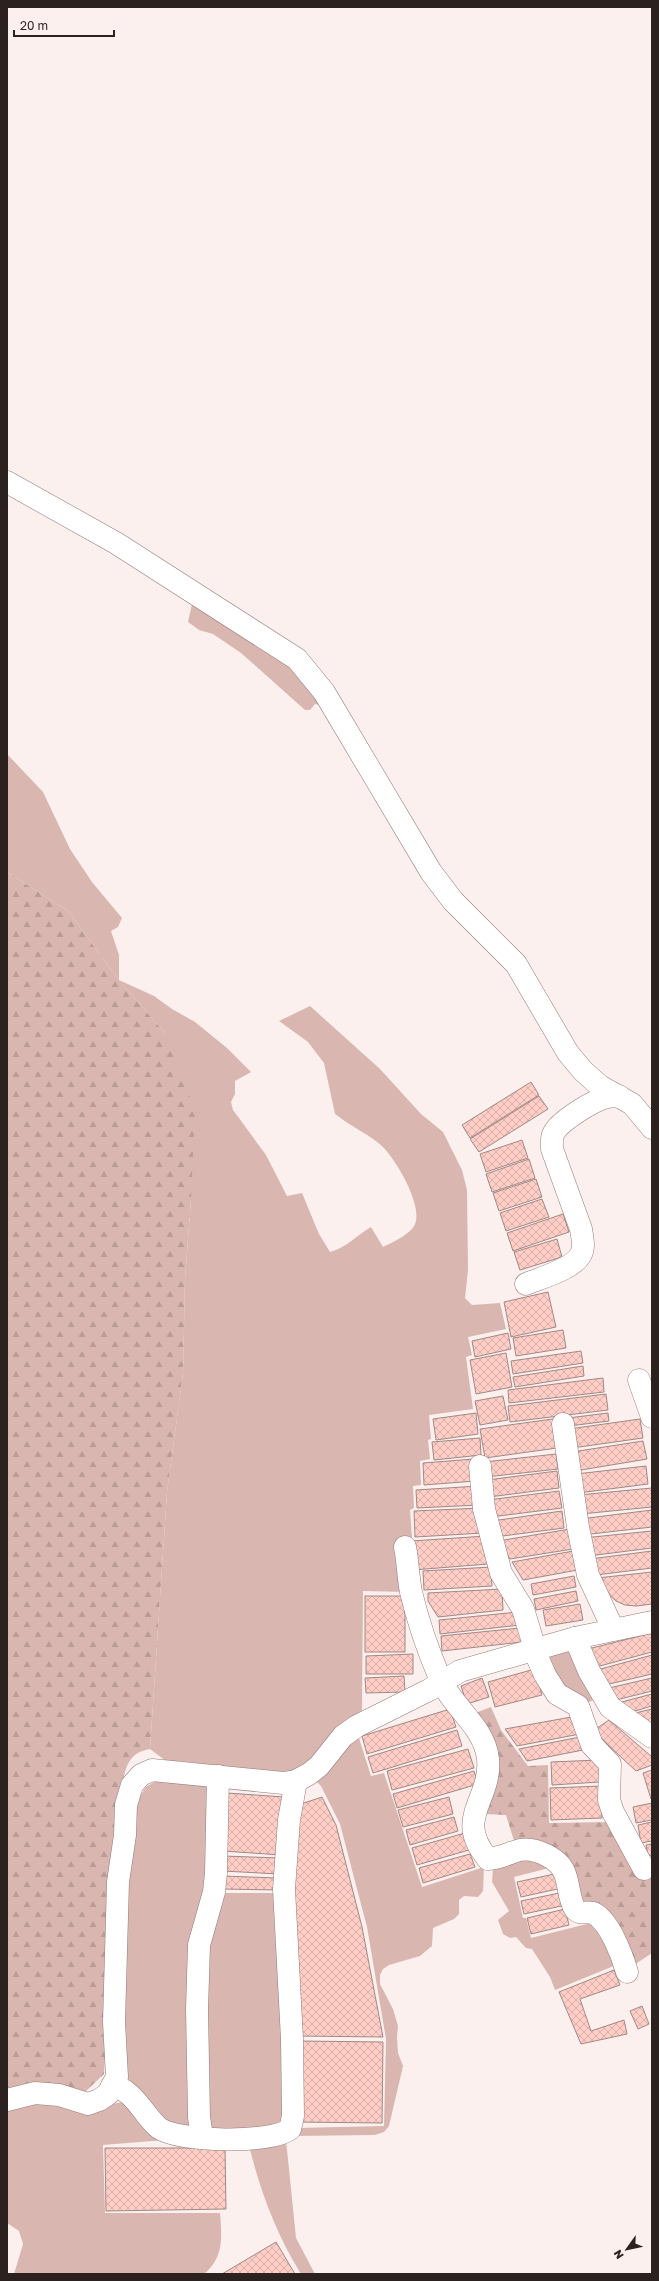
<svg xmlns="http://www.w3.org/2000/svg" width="659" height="2281" font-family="'Golos Text',sans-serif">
  <defs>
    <pattern id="forest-firs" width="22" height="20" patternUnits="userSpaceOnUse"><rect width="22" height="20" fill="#d9b6b0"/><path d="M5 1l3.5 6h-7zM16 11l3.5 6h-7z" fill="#ba9c97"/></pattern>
    <pattern id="building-cross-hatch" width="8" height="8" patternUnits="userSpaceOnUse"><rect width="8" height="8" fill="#fecec6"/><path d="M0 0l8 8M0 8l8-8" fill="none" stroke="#dab1aa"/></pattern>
  </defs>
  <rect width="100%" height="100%" fill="#fcf0ee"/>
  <g fill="#d9b6b0">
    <path d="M192,604L291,668L308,685L320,705L315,704L310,710H305L241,653L213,634L199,630L188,622Z"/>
    <path d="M7,754L43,792L70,849L92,882L122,918L118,927L111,931L119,955V980L154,996L172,1009L195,1022L227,1048L251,1072L235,1081V1094L231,1102L233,1110L266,1155L287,1196L302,1193L319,1234L330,1252C346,1248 357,1235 371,1227L383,1247C393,1242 411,1234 415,1224C423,1205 396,1160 383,1147C369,1134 350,1126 335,1114L324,1063L308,1042L279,1021L310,1006L380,1069L421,1114L443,1132L462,1170L467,1190L468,1270L465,1298L472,1305L500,1303L506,1329L468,1337L472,1355L466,1357L473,1409L429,1415L431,1439L428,1440L430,1459L420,1461L421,1485L413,1486L414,1508L410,1510L412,1538L404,1539L407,1592L363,1591L362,1710L325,1748L300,1768L285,1773L261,1772L188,1762L166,1761L150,1749L167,1492L183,1373L185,1279L191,1199L165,1033L119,980L68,911L7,872Z"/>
    <path d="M567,1646L601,1696L583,1705L564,1695L544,1653Z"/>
    <path d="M358,1735L371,1776L384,1773L422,1887L484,1867L483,1891L478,1897L464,1896L459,1900V1914L454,1919L433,1928L432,1946L420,1956L389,1965L383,1969L380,1975V1984L393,2009L398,2026L397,2038L398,2053L403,2066L389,2126L384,2132L375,2135L293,2136L296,2128L384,2126L386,2039L367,1927L340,1824L321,1786L316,1781Z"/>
    <path d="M156,1781L210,1785L194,2130L165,2125L128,2084L121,2021L124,1934L136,1802L146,1787Z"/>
    <path d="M523,1857L557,1866L514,1877L523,1918H526L531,1938L591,1923L602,1937L616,1965L555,1990L550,1977L532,1949L526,1948L516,1937L510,1938L503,1934L498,1920L509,1911L492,1882L493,1868Z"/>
    <path d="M217,1893H282L284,2127L211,2134L200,2008Z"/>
    <path d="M15,2102L111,2104L124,2102L165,2140L103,2145L105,2213H220C222,2237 224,2258 204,2274H14L23,2244L19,2231L7,2223V2105Z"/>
    <path d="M286,2140L296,2238L315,2274H301C275,2232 260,2190 248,2142Z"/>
  </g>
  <g fill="url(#forest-firs)">
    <path d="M7,872L68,911L119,980L165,1033L195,1109L191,1199L185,1279L183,1373L167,1492L150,1749C127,1753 126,1768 121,1788L104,2074L85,2092H7Z"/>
    <path d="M491,1707L501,1730L528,1766L548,1765L549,1823L611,1822L652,1873V1953L631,1967L583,1908L576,1890L515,1844L506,1815L484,1814L486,1805L470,1715Z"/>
  </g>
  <g fill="url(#building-cross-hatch)" stroke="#a28884">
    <path d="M531,1082L539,1095L470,1138L462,1125Z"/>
    <path d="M539,1096L548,1109L479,1152L470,1139Z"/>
    <path d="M522,1140L528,1158L486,1172L480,1154Z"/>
    <path d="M529,1159L535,1178L492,1192L486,1174Z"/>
    <path d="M536,1179L542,1197L499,1211L493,1193Z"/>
    <path d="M542,1199L549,1217L506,1231L500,1213Z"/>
    <path d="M563,1214L569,1232L513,1251L507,1233Z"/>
    <path d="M557,1239L562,1257L520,1270L514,1252Z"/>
    <path d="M548,1292L556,1327L511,1337L504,1302Z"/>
    <path d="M563,1330L566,1348L516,1356L513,1338Z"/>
    <path d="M508,1333L511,1349L475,1357L472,1341Z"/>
    <path d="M581,1351L583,1363L513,1374L511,1361Z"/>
    <path d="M506,1353L512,1387L476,1394L470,1360Z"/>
    <path d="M583,1366L584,1376L515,1387L513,1377Z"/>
    <path d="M603,1378L604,1392L509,1403L508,1390Z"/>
    <path d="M606,1394L608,1410L510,1422L508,1406Z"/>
    <path d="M503,1396L508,1420L480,1425L475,1401Z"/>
    <path d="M476,1413L478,1434L436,1440L433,1419Z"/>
    <path d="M608,1413L609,1421L569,1426L568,1418Z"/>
    <path d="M553,1419L557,1448L485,1458L480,1429Z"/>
    <path d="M640,1419L643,1438L572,1448L569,1429Z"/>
    <path d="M480,1438L481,1455L434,1460L432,1442Z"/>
    <path d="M643,1441L647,1459L575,1471L572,1452Z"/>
    <path d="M556,1454L558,1469L486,1477L484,1462Z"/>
    <path d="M474,1459L475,1481L424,1485L423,1463Z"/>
    <path d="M646,1466L648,1484L578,1493L576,1474Z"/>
    <path d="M557,1471L559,1488L489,1497L487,1480Z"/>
    <path d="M478,1486L479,1505L417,1508L416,1490Z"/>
    <path d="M652,1488V1507L581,1514L579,1495Z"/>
    <path d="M559,1491L562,1508L491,1517L488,1500Z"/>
    <path d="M481,1508L483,1533L415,1537L414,1511Z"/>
    <path d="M652,1510V1527L582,1535L580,1519Z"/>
    <path d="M562,1511L564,1528L495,1537L492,1521Z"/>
    <path d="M576,1528L579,1548L510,1559L498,1541Z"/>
    <path d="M652,1531V1548L588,1556L583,1538Z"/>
    <path d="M486,1536L488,1564L413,1570L411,1541Z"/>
    <path d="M579,1550L583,1569L523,1580L512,1562Z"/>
    <path d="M652,1551V1568L596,1575L590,1559Z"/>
    <path d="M491,1567L492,1586L424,1590L423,1571Z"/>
    <path d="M652,1572V1604L636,1606L625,1605L616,1601L605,1591L597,1578Z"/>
    <path d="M574,1576L576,1587L533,1595L531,1584Z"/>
    <path d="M502,1589L503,1610L438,1617L428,1601V1593Z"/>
    <path d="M576,1591L578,1601L536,1610L534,1599Z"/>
    <rect x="365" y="1596" width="40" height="56"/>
    <path d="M580,1604L583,1620L546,1626L543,1610Z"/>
    <path d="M518,1612L520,1625L440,1634L439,1620Z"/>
    <path d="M520,1628L522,1642L442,1651L441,1636Z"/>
    <path d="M652,1633V1652L596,1667L588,1649Z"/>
    <path d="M413,1654V1674H366V1656Z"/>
    <path d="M652,1655V1674L605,1685L597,1670Z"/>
    <path d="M535,1669L542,1695L495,1707L488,1682Z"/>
    <path d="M404,1676L405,1692L366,1693L365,1678Z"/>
    <path d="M482,1678L489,1697L467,1704L461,1686Z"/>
    <path d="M652,1678V1691L612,1701L609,1688Z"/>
    <path d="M652,1694V1706L628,1713L614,1704Z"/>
    <path d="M450,1709L456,1727L367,1754L362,1736Z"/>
    <path d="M652,1709V1729L631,1714Z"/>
    <path d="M577,1716L580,1734L517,1746L505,1729Z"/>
    <path d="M609,1720L652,1757V1765L636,1771L593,1731Z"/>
    <path d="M457,1730L462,1746L373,1773L368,1757Z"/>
    <path d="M580,1737L583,1750L527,1761L519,1749Z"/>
    <path d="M468,1749L474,1768L392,1790L387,1771Z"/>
    <path d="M599,1760L600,1782L552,1785L551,1762Z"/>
    <path d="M652,1770V1799H651L643,1773Z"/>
    <path d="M474,1771L478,1784L397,1808L393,1794Z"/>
    <path d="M602,1786V1818L551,1820L550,1788Z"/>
    <path d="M227,1793L284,1797L281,1855L223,1851Z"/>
    <path d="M322,1797L336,1825L362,1927L383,2037L298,2036L291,1889L300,1807L304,1803Z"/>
    <path d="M449,1797L453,1814L403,1827L398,1810Z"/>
    <path d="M652,1803V1820L636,1823L633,1807Z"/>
    <path d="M454,1817L458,1831L410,1845L406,1830Z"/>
    <path d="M652,1822V1841L641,1843L638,1825Z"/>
    <path d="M465,1833L469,1850L417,1865L412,1848Z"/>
    <path d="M652,1844V1855L648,1856L646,1845Z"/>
    <path d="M470,1854L475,1867L423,1883L419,1868Z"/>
    <path d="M223,1856L279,1858L278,1874L223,1871Z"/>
    <path d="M559,1873L562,1888L521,1897L517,1882Z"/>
    <path d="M223,1876L278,1878V1890L222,1889Z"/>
    <path d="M564,1892L566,1905L524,1914L521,1901Z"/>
    <path d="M565,1909L569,1925L531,1934L527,1918Z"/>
    <path d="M614,1970L620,1985L580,1999L591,2031L624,2020L627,2034L581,2044L559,1992Z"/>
    <path d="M642,2006L649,2024L638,2029L630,2011Z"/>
    <path d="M298,2041L383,2042L382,2123L298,2122Z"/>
    <path d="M105,2148H225L226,2209L106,2211Z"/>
    <path d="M276,2242L295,2274H222Z"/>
  </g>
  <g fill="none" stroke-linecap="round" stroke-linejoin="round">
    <g stroke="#947b77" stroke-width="23">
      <g id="minor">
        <path d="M7,482L116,543L297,659L324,692L431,872L453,901L516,964L568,1053L583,1071L600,1086L632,1104L652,1128"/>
        <path d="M526,1284C540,1278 574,1269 581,1254C585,1247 582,1237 581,1229L552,1149C552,1142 551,1136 555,1131C562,1120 594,1100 607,1097C611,1096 615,1097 619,1096"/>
        <path d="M639,1380L652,1417"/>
        <path d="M563,1424L578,1527L588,1575L613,1629"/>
        <path d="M480,1466L484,1509L501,1573L523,1609L538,1659L545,1675L557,1694L578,1706L592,1745L610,1764L609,1800L613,1812L644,1869"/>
        <path d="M405,1547C408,1562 408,1577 411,1592C418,1622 429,1653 441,1681C454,1708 485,1728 488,1759C492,1800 453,1818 488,1859C500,1858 509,1853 520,1850C536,1847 560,1859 565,1874C569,1884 569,1900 575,1909C581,1916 589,1910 595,1914C610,1923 622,1955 627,1972"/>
        <path d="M575,1638L589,1671L610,1707L652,1737"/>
        <path d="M112,2086C134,2089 143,2115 159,2128C178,2142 271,2144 290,2129L293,2116L292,2039L284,1889L289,1820L296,1781"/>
        <path d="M7,2100L35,2093L59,2095L88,2104L99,2100L108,2094L117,2077L114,2022L118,1882L125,1835L126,1805L132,1785L141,1775L152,1770L283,1783L296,1781L309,1774L319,1766L343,1736L357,1726L429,1690L460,1671L575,1638L652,1622"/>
        <path d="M202,2137L199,2117L197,2009L199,1945L214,1892L216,1873L218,1776"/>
      </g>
    </g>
    <use href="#minor" stroke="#fff" stroke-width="22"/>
  </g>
  <rect width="659" height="2281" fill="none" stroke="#2b211f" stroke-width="16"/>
  <g transform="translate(627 2249) rotate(237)" stroke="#fcf0ee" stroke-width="3" paint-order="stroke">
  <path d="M0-3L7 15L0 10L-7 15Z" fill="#2b211f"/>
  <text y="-6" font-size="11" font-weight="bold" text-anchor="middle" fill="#2b211f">N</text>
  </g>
  <path d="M14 30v6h100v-6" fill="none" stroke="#2b211f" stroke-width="2"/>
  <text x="20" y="30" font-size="12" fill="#2b211f" stroke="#fcf0ee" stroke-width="3" paint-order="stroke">20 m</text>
</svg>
